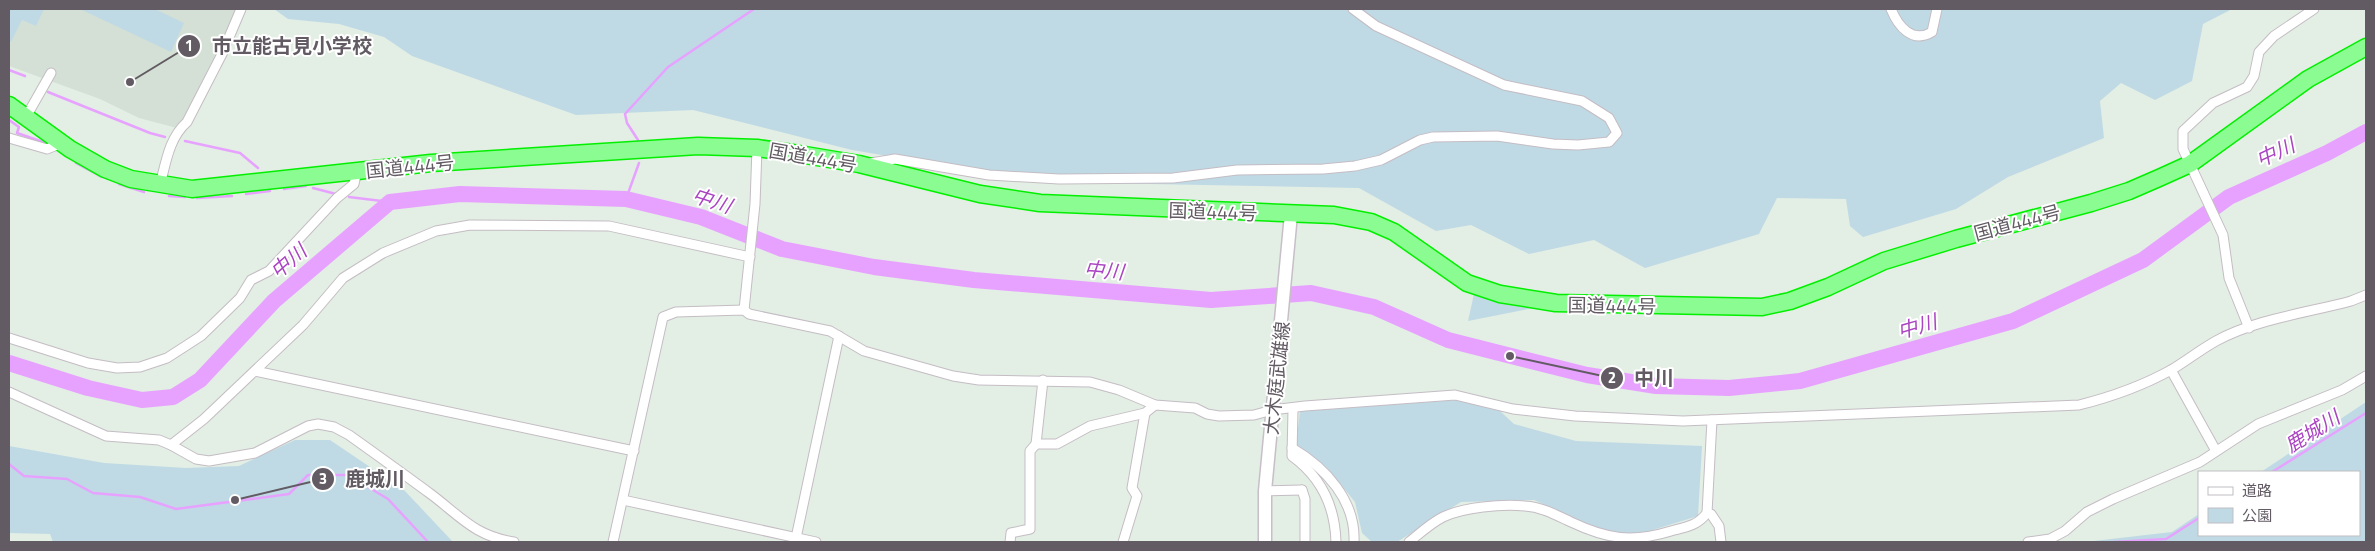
<svg xmlns="http://www.w3.org/2000/svg" width="2375" height="551" font-family="'Titillium Web','Noto Sans JP',sans-serif">
  <rect width="100%" height="100%" fill="#e3eee4"/>
  <path fill="#d4e0d5" d="M9,9H239L187,120L177,128L139,118L100,99L9,66Z"/>
  <g fill="#bfdae5">
    <path d="M9,9H44L36,26L22,20L11,42L9,41Z"/>
    <path d="M80,9H155L184,23L171,52Z"/>
    <path d="M274,9H2232L2203,24L2192,81L2155,100L2121,83L2100,101L2104,138L2008,177L1956,209L1863,237L1850,226L1846,199L1777,198L1759,234L1645,268L1594,240L1529,254L1471,225L1436,231L1359,188L1043,182L852,150L693,110L576,115L412,56L384,37L339,24L288,19Z"/>
    <path d="M1474,294L1538,307L1468,321Z"/>
    <path d="M1458,400L1500,411L1514,424L1576,441L1702,446L1698,516L1630,537L1592,526L1534,500L1461,502L1397,542H1372L1362,533L1355,502L1328,469L1296,445L1300,411Z"/>
    <path d="M2366,402V542H2085L2172,532L2199,514V535H2359V472H2261Z"/>
    <path d="M295,440H330L404,490L453,542H53L50,534L9,533V446L104,463L186,468L239,466Z"/>
  </g>
  <g fill="none" stroke-linecap="round" stroke-linejoin="round">
    <g stroke="#e7a2ff" stroke-width="2.5">
      <path d="M9,70L25,76"/>
      <path d="M48,92L150,133L165,137"/>
      <path d="M9,120L19,127L17,133L46,143"/>
      <path d="M638,140L627,123L625,114L668,67L754,9"/>
      <path d="M185,141L240,153L258,168"/>
      <path d="M76,163L102,177"/>
      <path d="M119,184L144,192"/>
      <path d="M313,188L336,194"/>
      <path d="M284,189L306,186"/>
      <path d="M246,194L270,191"/>
      <path d="M169,196L185,197"/>
      <path d="M349,197L390,202"/>
      <path d="M197,198L232,196"/>
      <path d="M626,199L639,163"/>
      <path d="M9,464L24,476L67,479L93,493L140,497L176,509L289,494L308,475H348L388,499L428,542"/>
      <path d="M2272,472L2366,413"/>
      <path d="M2114,542L2166,539L2199,518"/>
    </g>
    <path stroke="#e7a2ff" stroke-width="16" d="M9,363L88,388L142,400L173,397L200,380L274,301L390,202L460,194L626,199L701,217L782,249L874,267L974,280L1211,300L1311,293L1374,307L1448,340L1587,375L1656,386L1729,388L1800,381L2013,321L2143,260L2229,197L2327,153L2366,132"/>
    <g stroke="#c4bdc4" stroke-width="11">
      <g id="street">
        <path d="M1891,9C1898,26 1912,44 1932,32L1937,9"/>
        <path d="M26,117L51,73"/>
        <path d="M9,138L47,149L62,143"/>
        <path d="M871,163L895,159L989,175L1059,179L1173,178L1237,170L1323,169L1355,166L1381,160L1420,140L1433,137L1497,136L1553,144L1578,145L1609,142L1617,133L1609,118L1582,101L1504,85L1376,26L1353,9"/>
        <path d="M160,185C166,162 169,138 187,122L222,54L241,9"/>
        <path d="M744,310L755,204L757,148"/>
        <path d="M2249,328L2229,278L2223,235L2183,149V131L2213,103L2247,87L2254,76L2259,52L2274,36L2314,9"/>
        <path d="M9,338L88,363L117,368L140,367L167,358L201,336L240,298L251,280L269,271L337,198L354,184L357,171"/>
        <path d="M2171,370L2216,451"/>
        <path d="M255,371L634,451"/>
        <path d="M1043,380L1036,444H1057L1090,426L1145,413L1155,405"/>
        <path d="M9,392L106,436L159,440L171,445L204,419L303,325L343,278L383,253L436,231L470,225L609,226L750,257"/>
        <path d="M1293,409L1292,456C1321,477 1335,507 1336,542"/>
        <path d="M171,445L196,459L209,461L255,453L308,426L318,424L334,427L349,435C377,455 405,475 432,495C461,517 475,536 514,542"/>
        <path d="M1292,448C1326,468 1356,501 1354,542"/>
        <path d="M1302,490L1305,499V542"/>
        <path d="M1265,491L1302,490"/>
        <path d="M623,500L816,542"/>
        <path d="M1707,513L1711,514L1719,526L1721,542"/>
        <path d="M796,538L839,336"/>
        <path d="M613,542L663,317L676,312L744,310L749,314L830,331L864,351L953,376L979,380L1090,382L1119,390L1155,405L1195,408L1207,414L1219,416L1254,415L1272,410L1305,406L1455,395L1513,409L1575,416L1683,421L2079,405C2111,397 2142,386 2171,370C2186,361 2200,350 2216,341C2256,319 2307,313 2351,301L2366,295"/>
        <path d="M1010,542L1011,533L1030,529V451L1036,444"/>
        <path d="M1123,542L1137,496L1132,488L1145,413"/>
        <path d="M1409,542C1419,534 1431,523 1443,517C1464,507 1501,504 1525,506C1542,507 1556,515 1571,522C1607,539 1632,543 1671,531C1686,527 1697,526 1707,513L1712,420"/>
        <path d="M2028,542L2050,539L2065,531L2087,512L2113,499L2200,462L2258,424L2342,390L2366,376"/>
      </g>
    </g>
    <g stroke="#c7bfc8" stroke-width="15">
      <path id="secondary" d="M1265,542V491L1291,214"/>
    </g>
    <g stroke="#03ef01" stroke-width="19">
      <path id="highway" d="M9,105L70,149L105,169L131,179L192,189L431,163L698,146L757,148L799,154L859,164L980,194L1040,203L1334,215L1371,222L1394,232L1467,283L1500,294L1556,303L1762,307L1790,301L1828,287L1884,261L1956,239L2091,203L2129,191L2159,178L2190,164L2308,79L2366,47"/>
    </g>
    <use href="#street" stroke="#fff" stroke-width="9"/>
    <use href="#secondary" stroke="#fff" stroke-width="12"/>
    <use href="#highway" stroke="#8bfc91" stroke-width="16"/>
  </g>
  <g text-anchor="middle" dominant-baseline="central" stroke-width="4" stroke-linejoin="round" paint-order="stroke">
    <g font-size="19" fill="#625b63" stroke="#fff">
      <text transform="translate(813 157) rotate(10)">国道444号</text>
      <text transform="translate(410 166) rotate(-6)">国道444号</text>
      <text transform="translate(1213 211) rotate(2)">国道444号</text>
      <text transform="translate(2017 222) rotate(-15)">国道444号</text>
      <text transform="translate(1612 305) rotate(1)">国道444号</text>
      <text transform="translate(1276 378) rotate(-84)">大木庭武雄線</text>
    </g>
    <g font-size="20" font-style="italic" fill="#ab44c2" stroke="#fff">
      <text transform="translate(2275 152) rotate(-25)">中川</text>
      <text transform="translate(712 200) rotate(18)">中川</text>
      <text transform="translate(288 261) rotate(-41)">中川</text>
      <text transform="translate(1104 270) rotate(5)">中川</text>
      <text transform="translate(1917 326) rotate(-16)">中川</text>
      <text transform="translate(2312 431) rotate(-32)">鹿城川</text>
    </g>
  </g>
  <path fill="none" stroke="#625b63" stroke-width="2" d="M130 82L189 46M1510 356L1612 378M235 500L323 479"/>
  <g fill="#625b63" stroke="#fff" stroke-width="2">
    <circle cx="130" cy="82" r="5"/>
    <circle cx="1510" cy="356" r="5"/>
    <circle cx="235" cy="500" r="5"/>
    <circle cx="189" cy="46" r="12"/>
    <circle cx="1612" cy="378" r="12"/>
    <circle cx="323" cy="479" r="12"/>
  </g>
  <g font-size="15" text-anchor="middle" font-weight="bold" fill="#fff">
    <text x="189" y="51">1</text>
    <text x="1612" y="383">2</text>
    <text x="323" y="484">3</text>
  </g>
  <g font-size="20" text-anchor="middle" font-weight="bold" fill="#625b63" stroke="#fff" stroke-width="4" stroke-linejoin="round" paint-order="stroke">
    <text x="292" y="53">市立能古見小学校</text>
    <text x="1654" y="385">中川</text>
    <text x="375" y="486">鹿城川</text>
  </g>
  <rect width="2375" height="551" fill="none" stroke="#625b63" stroke-width="20"/>
  <rect x="2198" y="471" width="162" height="65" fill="#ffffff" stroke="#c0bdc1"/>
  <rect x="2208" y="487" width="25" height="8" fill="#ffffff" stroke="#c0bdc1"/>
  <text x="2242" y="496" font-size="15" fill="#625b63">道路</text>
  <rect x="2208" y="508" width="25" height="15" fill="#bfdae5" stroke="#c0bdc1"/>
  <text x="2242" y="521" font-size="15" fill="#625b63">公園</text>
</svg>
